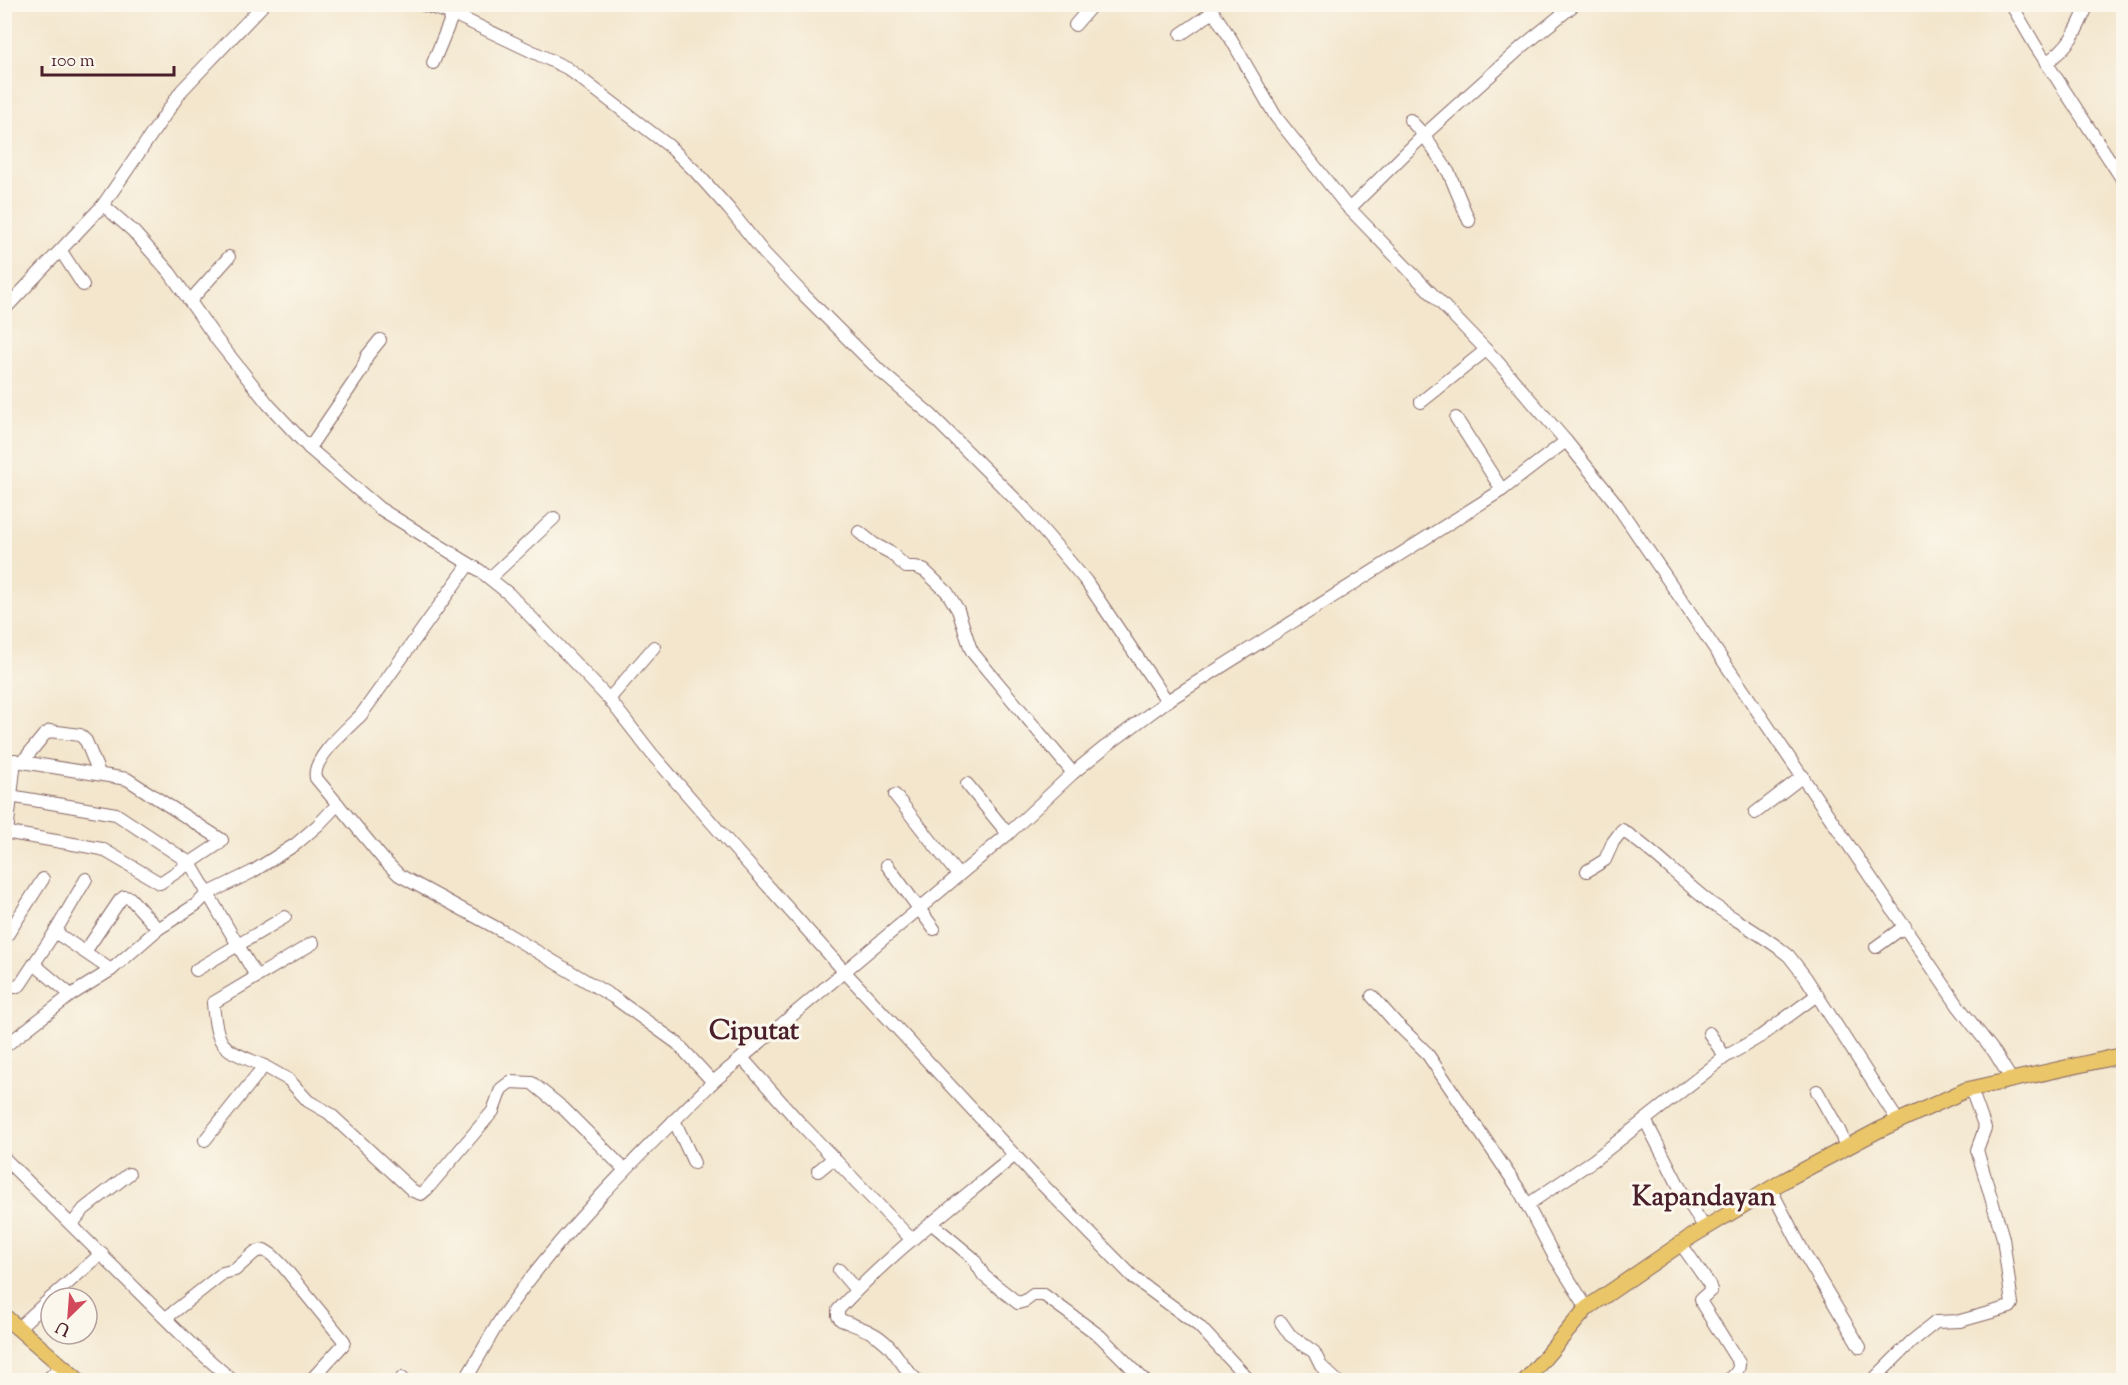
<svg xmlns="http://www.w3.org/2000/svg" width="2128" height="1385" font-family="'Sorts Mill Goudy',serif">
  <rect width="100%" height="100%" fill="#fbf7ec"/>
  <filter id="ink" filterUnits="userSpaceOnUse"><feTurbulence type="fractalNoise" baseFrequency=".0167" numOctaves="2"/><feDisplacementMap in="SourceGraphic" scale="12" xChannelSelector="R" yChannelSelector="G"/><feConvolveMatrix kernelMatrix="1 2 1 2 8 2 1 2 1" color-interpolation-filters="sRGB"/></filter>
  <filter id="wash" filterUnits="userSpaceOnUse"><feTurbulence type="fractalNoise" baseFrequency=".008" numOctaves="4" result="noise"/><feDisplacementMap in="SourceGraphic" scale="24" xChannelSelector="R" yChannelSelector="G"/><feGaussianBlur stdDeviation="1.35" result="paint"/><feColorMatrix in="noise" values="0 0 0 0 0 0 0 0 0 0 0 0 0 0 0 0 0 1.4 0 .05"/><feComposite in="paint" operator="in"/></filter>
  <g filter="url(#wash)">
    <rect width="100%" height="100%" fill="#f3e6cd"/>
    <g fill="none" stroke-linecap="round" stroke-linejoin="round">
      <path stroke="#46b6bc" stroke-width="3" d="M2121,4L2124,7"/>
    </g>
  </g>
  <g filter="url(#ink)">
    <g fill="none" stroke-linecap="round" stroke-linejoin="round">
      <g stroke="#856564" stroke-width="14">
        <g id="minor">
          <path d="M421,4L453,14L567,68L669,146L695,171L729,209L764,253L804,295L881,372L930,414L1025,509L1086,581L1167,701"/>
          <path d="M1208,4L1231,39L1276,117L1345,204L1496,360L1566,441L1615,502L1959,1007L1995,1053L2011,1079"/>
          <path d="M2011,4L2035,45L2124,182"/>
          <path d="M1075,25L1093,4"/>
          <path d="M1181,34L1213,12"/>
          <path d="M433,63L453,14L460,4"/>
          <path d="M2046,63C2070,46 2077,31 2088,4"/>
          <path d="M1410,120L1424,135L1449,173L1469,221"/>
          <path d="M103,205L133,231L170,273L217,340L268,404L309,448L379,508L479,570L509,594L609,699L652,754L733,847L844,971L1035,1177L1135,1279L1199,1326L1249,1380"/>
          <path d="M1349,209L1424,135L1523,46L1575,4"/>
          <path d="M61,251L83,285"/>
          <path d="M190,301L229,257"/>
          <path d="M4,310L103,205L182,90L264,4"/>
          <path d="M1421,402L1486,350"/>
          <path d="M1456,418L1502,490"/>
          <path d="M309,448L362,370L367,356L380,340"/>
          <path d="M859,532L874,544L891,553L906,567H916L925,571L947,592L958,610L970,647L973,653L1073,773"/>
          <path d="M469,564L361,715C348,728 311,759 316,778L383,859L399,875L504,932L613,997L677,1043L713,1082"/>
          <path d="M490,578L554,518"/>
          <path d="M609,699L654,647"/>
          <path d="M4,759L127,779L222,840L220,843L160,883L102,849L4,832"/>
          <path d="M23,761L44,735L50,731L80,735L86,741L99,773"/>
          <path d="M967,784L1008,834"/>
          <path d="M4,795L116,814L190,863L256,976"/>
          <path d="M895,795L958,875"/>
          <path d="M1755,813L1803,776"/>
          <path d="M7,832L15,760"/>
          <path d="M887,865L934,929"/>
          <path d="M1587,871L1605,860L1613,842L1622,830C1655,851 1681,881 1712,904C1734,919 1757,932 1779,948L1789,956L1806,978L1898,1121"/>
          <path d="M55,932L111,970"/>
          <path d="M4,940L43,879"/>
          <path d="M1876,947L1905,926"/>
          <path d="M85,952L120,900L124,897L130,898L158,929"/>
          <path d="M34,964L71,995"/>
          <path d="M196,970L285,917"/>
          <path d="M4,983L15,987L20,985L55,932L86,879"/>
          <path d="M1372,996L1395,1022L1426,1052L1518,1188L1553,1254L1587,1308"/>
          <path d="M1709,1033L1725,1057"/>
          <path d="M4,1047L71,995L111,970L158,929L197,904L207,894L252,872L296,844L318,825L338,804"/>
          <path d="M742,1058L799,1122L912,1240"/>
          <path d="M264,1066L289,1080L308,1101L329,1113L413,1191L421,1194L427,1189L493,1111L501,1089L510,1082L532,1083L564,1109L625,1170"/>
          <path d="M1817,1091L1839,1130L1846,1147"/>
          <path d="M674,1120L694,1163"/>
          <path d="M1645,1120L1682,1192L1705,1228"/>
          <path d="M205,1140L264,1066C223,1048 217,1051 213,1003L313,943"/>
          <path d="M4,1158L192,1345L232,1380"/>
          <path d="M818,1171L834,1158"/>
          <path d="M1770,1188L1805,1255L1860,1347"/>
          <path d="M1527,1205L1594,1160L1725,1057L1761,1036L1817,995"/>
          <path d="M931,1223L973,1258L984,1276L1018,1303L1025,1301L1033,1295H1044L1100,1336L1144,1380"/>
          <path d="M72,1224L84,1209L129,1174"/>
          <path d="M1681,1244L1709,1284L1711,1290L1701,1299L1702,1304L1739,1363C1740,1371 1734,1376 1728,1380"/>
          <path d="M839,1270L856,1290"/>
          <path d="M51,1298L102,1253"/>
          <path d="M166,1318L223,1273L235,1270L255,1252L264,1250L272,1255L283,1266L344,1341L343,1345L311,1380"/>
          <path d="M1281,1322L1290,1335L1314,1352L1321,1366L1336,1380"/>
          <path d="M18,1328L51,1298"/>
          <path d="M402,1378L404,1380"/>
          <path d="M47,1380L61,1366"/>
          <path d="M465,1380C478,1360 489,1337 502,1317C562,1230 638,1156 713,1082L1008,834L1073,773L1105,747L1167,701L1502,490L1566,441"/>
          <path d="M917,1380C904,1370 898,1355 887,1344C874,1331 858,1327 841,1320L838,1316V1310C891,1252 955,1205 1015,1155"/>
          <path d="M1873,1380L1911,1342L1936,1322L1960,1321L2010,1307L2012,1304L2003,1238L1977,1150L1985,1128L1971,1089"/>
        </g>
      </g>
      <g stroke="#856564" stroke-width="17">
        <g id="major">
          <path d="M4,1316L78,1380"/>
          <path d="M1526,1380L1587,1308L1692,1236L1785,1180L1879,1130L1966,1090L2124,1055"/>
        </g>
      </g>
      <use href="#minor" stroke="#fff" stroke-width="12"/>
      <use href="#major" stroke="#eac669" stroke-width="15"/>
    </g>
  </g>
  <g text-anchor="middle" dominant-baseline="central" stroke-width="6" stroke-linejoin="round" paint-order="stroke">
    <g font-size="27" font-weight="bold" fill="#4a1f2b" stroke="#fbf7ec">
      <text x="754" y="1032">Ciputat</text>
      <text x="1704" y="1198">Kapandayan</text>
    </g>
  </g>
  <rect width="2128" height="1385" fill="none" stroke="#fbf7ec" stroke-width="24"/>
  <g transform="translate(69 1316) rotate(205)"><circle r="28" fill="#fbf7ec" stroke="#b4a19f" stroke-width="1.5"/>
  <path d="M0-4.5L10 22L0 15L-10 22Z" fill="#d1495b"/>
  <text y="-9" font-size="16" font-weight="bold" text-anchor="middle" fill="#4a1f2b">U</text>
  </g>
  <path d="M42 66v9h132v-9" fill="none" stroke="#4a1f2b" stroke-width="3"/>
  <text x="51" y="66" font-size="18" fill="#4a1f2b" stroke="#fbf7ec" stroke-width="4.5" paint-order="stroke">100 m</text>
</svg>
